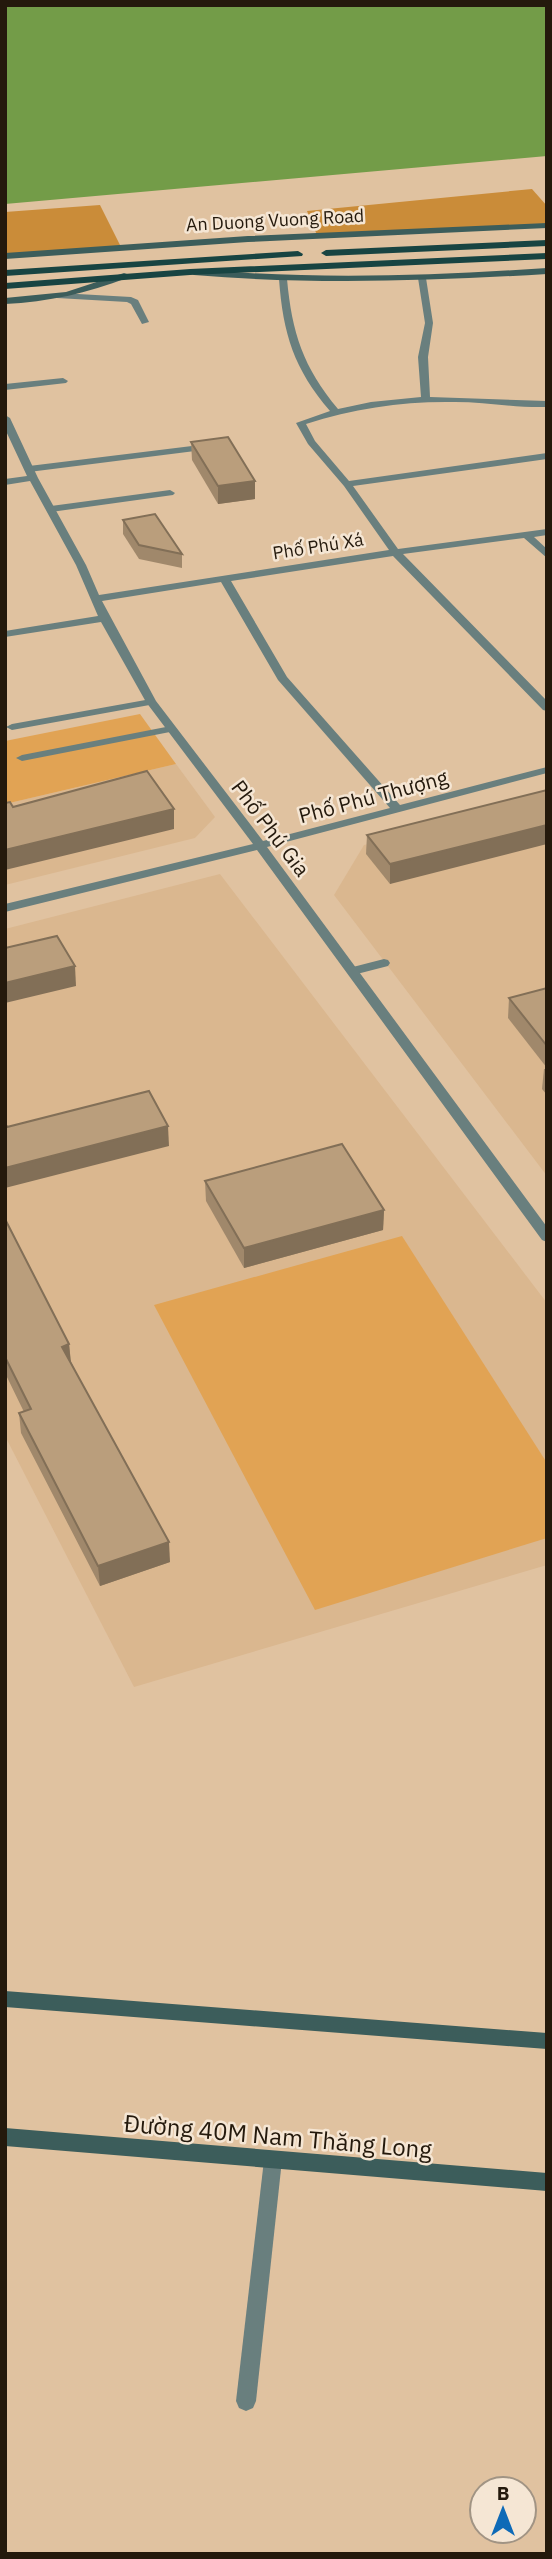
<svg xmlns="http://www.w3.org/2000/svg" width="552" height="2559" font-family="'IBM Plex Sans',sans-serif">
  <rect width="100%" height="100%" fill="#e0c2a0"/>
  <g fill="#dab78f">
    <path d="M176,764L215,817L195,838L5,885V804Z"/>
    <path d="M547,801V1176L334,895L364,845Z"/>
    <path d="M220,874L547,1303V1565L134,1687L5,1436V929Z"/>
  </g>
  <g fill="#e1a354">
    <path d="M140,714L176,764L5,804V741Z"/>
    <path d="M402,1236L547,1463V1538L315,1610L154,1305Z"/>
  </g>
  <g fill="#ca8c39">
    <path d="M532,189L547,206V225L317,235L307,211Z"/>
    <path d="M100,205L121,247L5,255V212Z"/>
  </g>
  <path fill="#739c48" d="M5,5H547V156L5,204Z"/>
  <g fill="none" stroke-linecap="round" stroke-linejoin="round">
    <g fill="#697f7e" fill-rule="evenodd">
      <path d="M63,378L68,381L66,383L5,390V384Z"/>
      <path d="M192,446L197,449L195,451L29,472L24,469L29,466Z"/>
      <path d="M170,490L175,493L173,495L51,512L46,509L51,506Z"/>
      <path d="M151,699L155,700V704L12,730L6,727L12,724Z"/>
      <path d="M171,726L175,727V731L22,761L16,758L22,755Z"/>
      <path d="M384,959L388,960L390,963L388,966L353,975L347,971L349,968Z"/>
      <path d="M273,2151L280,2154L282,2160L256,2401L253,2408L246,2411L239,2408L236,2401L264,2160L266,2154Z"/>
    </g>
    <g fill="#697f7e" fill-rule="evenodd">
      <path d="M422,275L426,278L433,323L428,357L430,397L547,401V407C516,408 486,402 455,402C405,401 355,408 306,424L315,441L349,481L547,453V459L353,486L398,549L547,529V535L534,537L547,549V558L524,538L403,554L547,701V711L543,710L393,556L231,581L287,677L400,805L547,767V773L267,847L547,1227V1242L542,1240L257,850L5,912V904L253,844L146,702L101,622L5,637V631L98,616L76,565L30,481L5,485V479L27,476L5,429V415L10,418L38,478L86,565L99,595L389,550L344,486L308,444L296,423L330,411C294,369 283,334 279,279L283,276L287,279C292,333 303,367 338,409L371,402L421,397L418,357L425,323L418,278ZM221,582L278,680L390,808L263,841L156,701L102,601Z"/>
      <path d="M60,293L131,297L138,300L149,322L142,324L131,304L127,302L57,298V294Z"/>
    </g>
    <g fill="#3c5d5b" fill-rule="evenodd">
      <path d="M547,223V228L248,242L5,259V253L248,236Z"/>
      <path d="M547,268V274C429,281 312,285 194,275L190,272L194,269C312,280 429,276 547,268Z"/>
      <path d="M124,273L127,274V278C88,293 48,302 5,304V298L66,292Z"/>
      <path d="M5,1991L547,2033V2049L5,2007Z"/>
      <path d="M5,2128L547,2173V2191L5,2146Z"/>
    </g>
    <g fill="#184442" fill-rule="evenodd">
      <path d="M547,240V246L326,256L321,253L326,250Z"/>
      <path d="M298,251L303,254L302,256L5,276V270Z"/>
      <path d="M547,253V259L190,275L5,289V283L190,269Z"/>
    </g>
  </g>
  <g fill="#a0886b">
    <path d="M191,442L255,499L218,504L192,460Z"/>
    <path d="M123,520L182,554V568L139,559L123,534Z"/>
    <path d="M547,790L390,884L366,854L367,835Z"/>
    <path d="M547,988V1068L508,1018L509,998Z"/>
    <path d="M544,1069H547V1095L542,1089Z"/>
    <path d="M205,1181L384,1210L383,1230L244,1268L206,1201Z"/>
    <path d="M5,1219L69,1344L71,1362L170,1562L100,1586L21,1433L19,1413L24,1412L5,1373Z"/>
  </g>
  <g fill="#826f57">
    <path d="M255,481V499L218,504V486Z"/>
    <path d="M174,809V829L5,870V850Z"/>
    <path d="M547,825V844L390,884V864Z"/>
    <path d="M75,966L76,986L5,1003V983Z"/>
    <path d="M168,1126L169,1146L5,1188V1168Z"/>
    <path d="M384,1210L383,1230L244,1268V1248Z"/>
    <path d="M69,1344L71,1365L62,1347Z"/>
    <path d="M169,1542L170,1562L100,1586L98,1566Z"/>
  </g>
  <g fill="#ba9e7c" stroke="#826f57" stroke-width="2">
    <path d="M228,437L255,481L218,486L191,442Z"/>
    <path d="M155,514L182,554L139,545L123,520Z"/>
    <path d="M147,771L174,809L5,850V803L10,802L13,807Z"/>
    <path d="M547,790V825L390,864L367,835Z"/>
    <path d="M57,936L75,966L5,983V948Z"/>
    <path d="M547,988V1046L509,998Z"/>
    <path d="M149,1091L168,1126L5,1168V1123L7,1127Z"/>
    <path d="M342,1144L384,1210L244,1248L205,1181Z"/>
    <path d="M5,1219L69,1344L62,1347L169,1542L98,1566L19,1413L31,1409L5,1357Z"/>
  </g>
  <g text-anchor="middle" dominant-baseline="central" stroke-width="5" stroke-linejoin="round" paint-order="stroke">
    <g font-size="18" fill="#24190c" stroke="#f5e6d4">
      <text transform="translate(275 220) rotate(-3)">An Duong Vuong Road</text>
      <text transform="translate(318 546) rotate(-9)">Phố Phú Xá</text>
    </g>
    <g font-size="21" fill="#24190c" stroke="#f5e6d4">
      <text transform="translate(373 796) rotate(-15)">Phố Phú Thượng</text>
      <text transform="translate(271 828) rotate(53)">Phố Phú Gia</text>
    </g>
    <g font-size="24" fill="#24190c" stroke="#f5e6d4">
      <text transform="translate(278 2136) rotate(5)">Đường 40M Nam Thăng Long</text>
    </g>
  </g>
  <rect width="552" height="2559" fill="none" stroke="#24190c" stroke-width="14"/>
  <g transform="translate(503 2510)"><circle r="33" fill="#f5e6d4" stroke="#a19484" stroke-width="2"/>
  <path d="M0-5L12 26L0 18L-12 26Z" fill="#0e6ab7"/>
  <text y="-10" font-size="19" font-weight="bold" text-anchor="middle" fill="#24190c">B</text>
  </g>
</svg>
